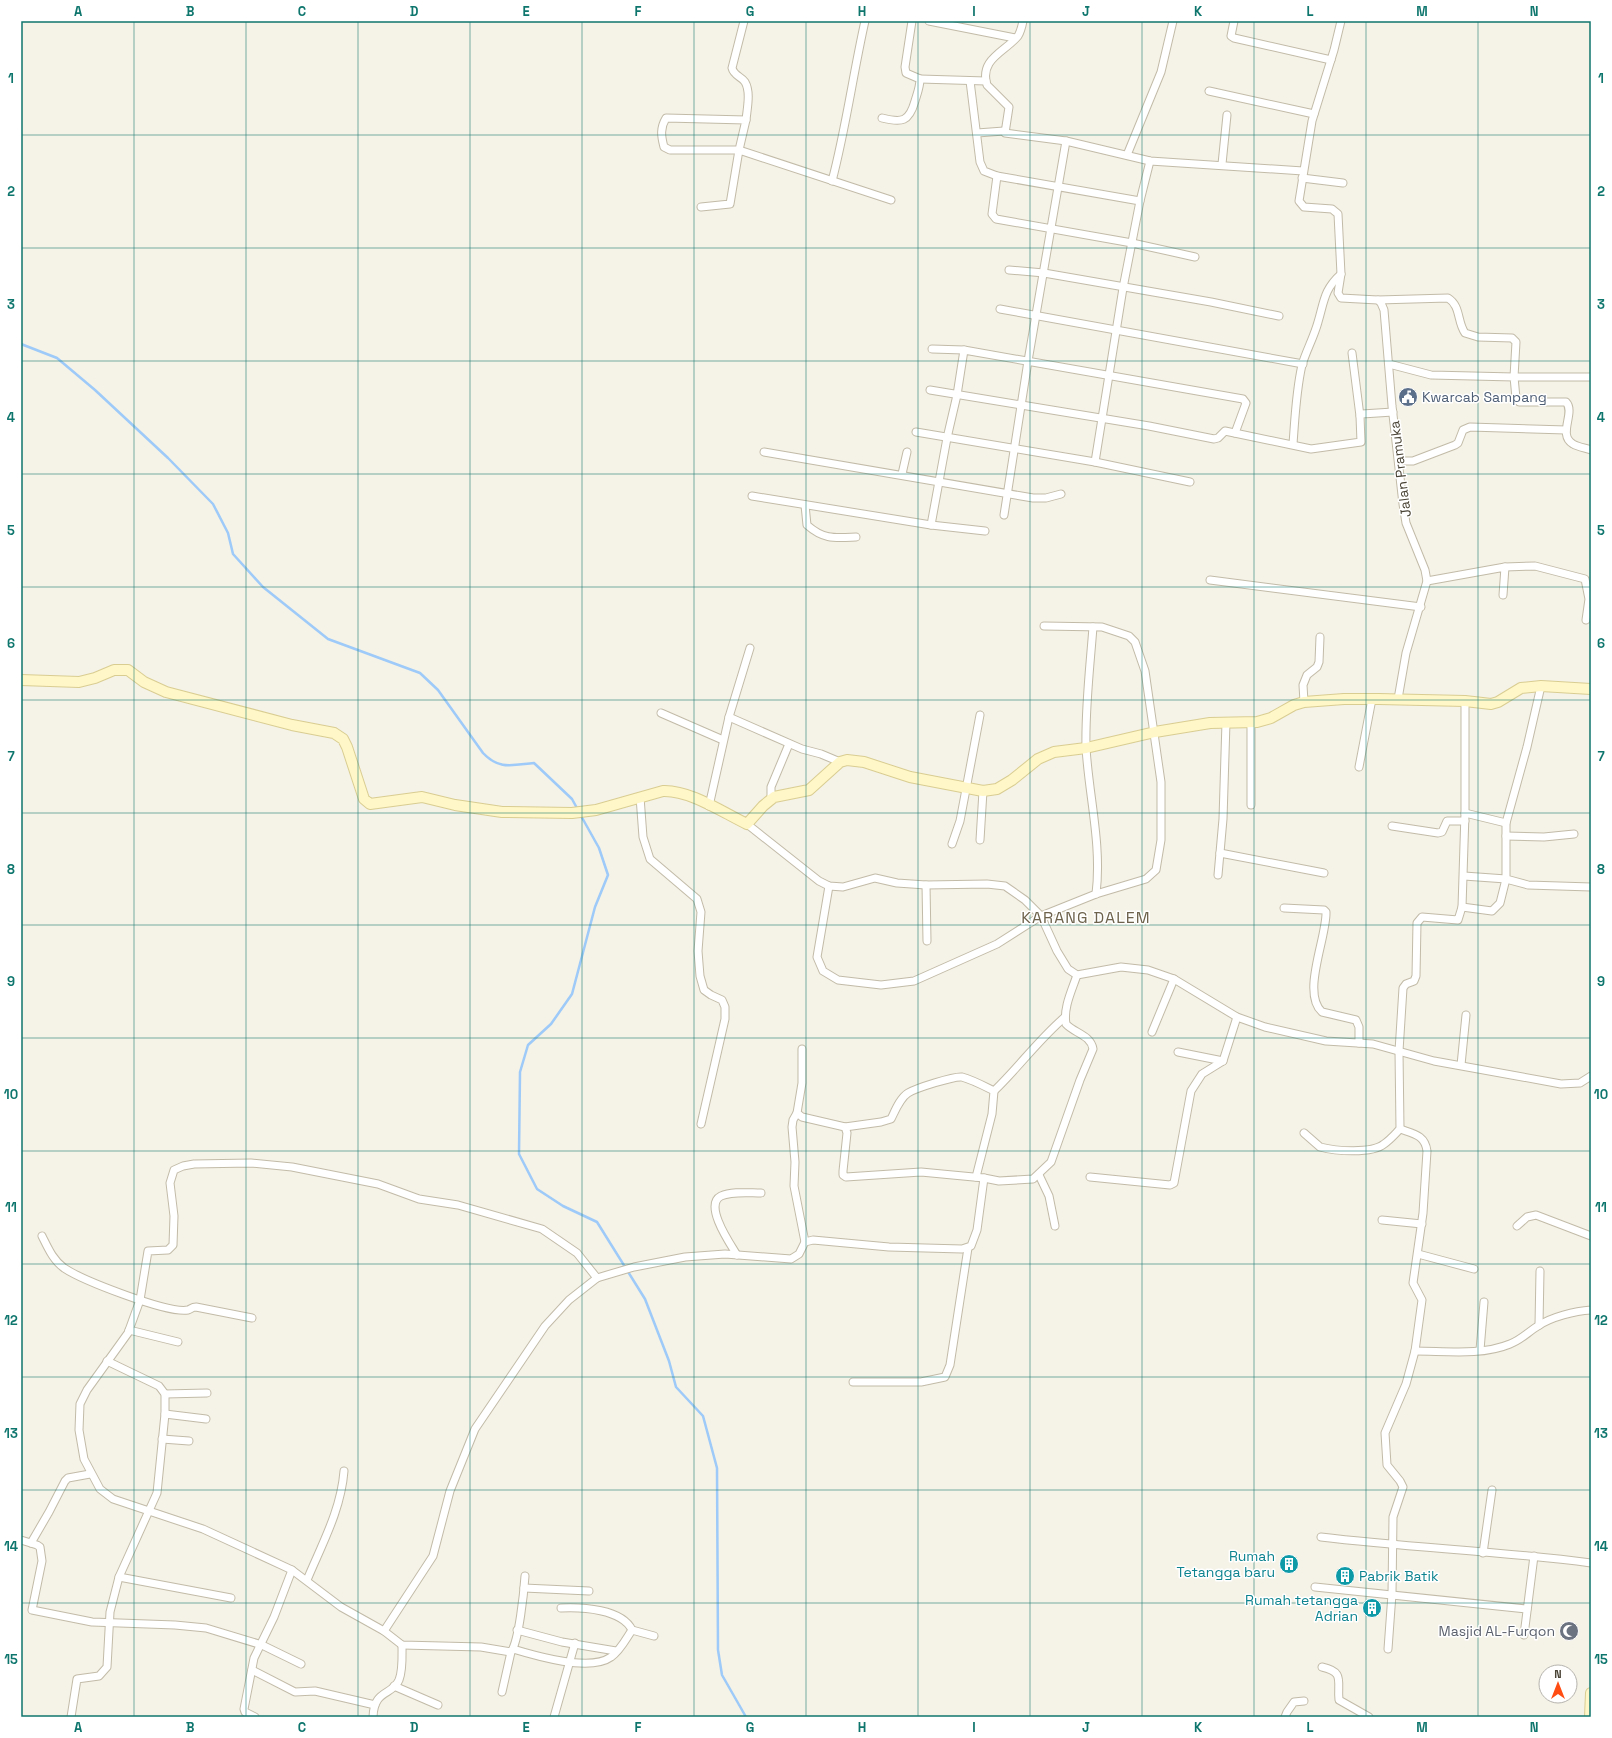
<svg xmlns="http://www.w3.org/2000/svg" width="1612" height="1738" font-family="'Space Grotesk',sans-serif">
  <rect width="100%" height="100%" fill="#f5f2e7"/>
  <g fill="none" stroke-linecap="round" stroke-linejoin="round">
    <g stroke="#9dcaf8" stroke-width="2.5">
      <path d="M21,344L57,358L95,390L168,458L213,504L228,533L233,554L263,587L328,639L420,673L438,690L483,753C499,770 512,765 534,763L572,799L578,810"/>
      <path d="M580,814L599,848L608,875L595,907L572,994L551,1024L528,1045L520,1072L519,1154L537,1189L563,1206L597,1222L645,1299L669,1361L676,1387L703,1416L717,1468L718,1650L722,1675L746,1717"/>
    </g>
    <g stroke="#c2bba8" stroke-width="9">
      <g id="street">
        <path d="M744,21L732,68C734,76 741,76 745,82C751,92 747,109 746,120"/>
        <path d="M929,21L1015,38"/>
        <path d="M1023,21C1022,26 1021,31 1018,36C1005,52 979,59 987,85L1009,107L1005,133L1066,141L1150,161L1303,171"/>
        <path d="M1234,21L1231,36L1234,38L1331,60"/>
        <path d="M1341,21L1334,50L1312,121L1299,201L1304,207L1332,209L1338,214L1341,274L1338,293L1341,298L1378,300L1381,303L1384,310L1392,406L1403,504L1406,523L1425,570L1427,581L1406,653L1398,699"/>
        <path d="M920,79L986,81"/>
        <path d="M970,81L980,162L984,171L997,176L1140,201"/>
        <path d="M1209,91L1314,114"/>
        <path d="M666,118L746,120L739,150H670L664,147C661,136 660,128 666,118Z"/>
        <path d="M882,118C902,123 909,122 915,101C917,94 920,87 920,79L906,73L905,67L912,21"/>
        <path d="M977,133L1004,131"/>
        <path d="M1127,155L1161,72L1173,21"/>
        <path d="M1222,164L1227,115"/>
        <path d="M997,176L992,214L996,219L1132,243L1195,257"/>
        <path d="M1302,178L1343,183"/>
        <path d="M832,181C846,128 853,74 865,21"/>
        <path d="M701,207L730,204L739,150L891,200"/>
        <path d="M1009,270L1044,273L1211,302L1279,316"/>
        <path d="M1378,300L1448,298C1461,306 1457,322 1465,333L1478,337L1512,338L1516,342L1514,377H1591"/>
        <path d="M1000,309L1303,364"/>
        <path d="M932,349L964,350"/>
        <path d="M1352,353L1360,416"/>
        <path d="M1389,364L1431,375L1514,377L1516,398L1519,402H1566C1576,412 1557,435 1573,444C1578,447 1585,448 1591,450"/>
        <path d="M930,390L1149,426L1214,439L1218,438L1225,431L1311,449L1361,442L1360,416L1362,414L1393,412"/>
        <path d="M916,432L1095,462L1190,482"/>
        <path d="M1293,444C1295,418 1296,391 1302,365C1306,351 1314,337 1318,322C1324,302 1324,289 1341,274"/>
        <path d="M764,452L1033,498H1046L1061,494"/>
        <path d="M1399,461H1413L1455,445L1458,443L1463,430L1470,427L1566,430"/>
        <path d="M1095,462L1123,288L1140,201L1150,161"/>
        <path d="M902,474L907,452"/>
        <path d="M752,496L931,525L985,531"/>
        <path d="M805,505L807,525C824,540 835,538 856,537"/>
        <path d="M1004,515L1028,361L1066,141"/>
        <path d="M931,525L947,438L957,395L964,350L1243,399L1246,403L1235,433"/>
        <path d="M1505,567L1535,566L1585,579L1589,599L1586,620"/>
        <path d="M1210,580L1421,607"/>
        <path d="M1427,581L1505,567L1503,595"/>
        <path d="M1093,627C1090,667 1085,708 1086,748C1089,797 1102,845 1096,894"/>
        <path d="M1541,686L1527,747L1506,823V879L1528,885L1591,887"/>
        <path d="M1304,702L1303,685L1307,675L1317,667L1319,662L1320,637"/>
        <path d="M661,713L723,740"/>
        <path d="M729,717L802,749L821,754L840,762"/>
        <path d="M1359,767L1372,699"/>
        <path d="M640,797L643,837L650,859L697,899L701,912L698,951L700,976L704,990L711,995L722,1000L725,1007V1019L701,1124"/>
        <path d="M771,799V787L789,744"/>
        <path d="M1251,805V722"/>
        <path d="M709,806L729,717L750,648"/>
        <path d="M1465,813L1506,823"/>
        <path d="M747,824L819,881L829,886L843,887L875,878L897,883L926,885L987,884L1005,886L1025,900L1041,916L1057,951L1068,969L1077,975L1121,967L1148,970L1174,979L1237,1017L1265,1027L1326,1041L1373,1044L1434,1061L1561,1084L1580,1083L1591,1076"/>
        <path d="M1392,826L1438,833L1442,832L1447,821H1465"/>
        <path d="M1506,836L1544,837L1574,834"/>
        <path d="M980,840L983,791"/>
        <path d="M952,844L960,821L980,715"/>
        <path d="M1220,853L1324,873"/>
        <path d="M1218,875L1223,819L1226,722"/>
        <path d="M926,885L927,941"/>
        <path d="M829,886L817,957L823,971L838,980L881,985L914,981L997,944L1041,916L1096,894L1146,879L1156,870L1161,840V782L1145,671L1135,642L1129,636L1102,627L1044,626"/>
        <path d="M1462,907L1492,911L1500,903L1506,879L1464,876"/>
        <path d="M1284,908L1324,910L1326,912C1327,937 1301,993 1322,1012L1356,1020L1359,1027V1043"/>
        <path d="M1152,1032L1174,979"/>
        <path d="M802,1049V1083L797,1113L802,1117L845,1127L847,1133L843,1171V1175L846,1177L921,1172L984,1178"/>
        <path d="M1178,1052L1223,1061"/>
        <path d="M1461,1065L1466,1015"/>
        <path d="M994,1091C1019,1067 1039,1039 1065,1017"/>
        <path d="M797,1113L793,1120L792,1127L795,1162L794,1186L805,1242"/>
        <path d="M845,1127L881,1122L891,1119C895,1111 900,1098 908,1093C916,1088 954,1076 962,1077C973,1080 984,1086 994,1091L992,1114L976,1177"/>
        <path d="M1304,1133L1320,1147C1335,1151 1372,1154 1384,1144C1390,1140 1395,1134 1400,1129L1399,1051L1403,988L1406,984L1414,981L1416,976L1417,923L1422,917L1458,920L1462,907L1465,813V701"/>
        <path d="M1039,1175L1049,1196L1055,1226"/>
        <path d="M1090,1177L1170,1185L1174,1183L1191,1091L1202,1074L1223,1061L1237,1017"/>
        <path d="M1382,1220L1422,1224"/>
        <path d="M1517,1226L1527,1217L1536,1215L1591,1236"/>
        <path d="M42,1236C48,1248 53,1260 64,1268C82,1280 168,1314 188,1310C191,1309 192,1307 196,1307L252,1318"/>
        <path d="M1418,1254L1474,1269"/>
        <path d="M737,1255C731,1245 703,1205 721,1196C732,1191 749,1193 761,1193"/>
        <path d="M1539,1325L1540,1271"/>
        <path d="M129,1330L178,1342"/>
        <path d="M1480,1350L1484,1302"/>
        <path d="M1415,1351C1445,1351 1481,1356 1510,1344C1521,1340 1528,1332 1538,1326C1551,1317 1575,1311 1591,1310"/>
        <path d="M853,1382H921L945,1377L950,1365L968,1248"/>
        <path d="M165,1394L207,1393"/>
        <path d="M165,1414L206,1419"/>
        <path d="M162,1439L189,1441"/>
        <path d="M1321,1537C1411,1548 1501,1551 1591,1563"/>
        <path d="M21,1540L37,1545L40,1547L42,1561L32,1610L92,1622L175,1625L206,1628L262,1645L301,1664"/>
        <path d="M31,1543L49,1512L65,1481L68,1478L90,1474"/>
        <path d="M1483,1553L1492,1490"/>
        <path d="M525,1576C524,1591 519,1641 511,1652L481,1647L402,1645L384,1631L341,1607L292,1570L203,1529L113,1499L100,1489L84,1459L79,1430L80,1404L87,1390L128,1333L140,1300L148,1251L168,1250L173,1245L174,1216L170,1183L174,1170L183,1166L194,1164L251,1163L292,1167L378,1184L419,1199L458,1205L542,1229L577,1253L597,1278"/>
        <path d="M119,1577L231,1598"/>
        <path d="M307,1580C322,1544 341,1510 344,1471"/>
        <path d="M1315,1587L1527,1609"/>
        <path d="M524,1588L589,1591"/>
        <path d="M561,1608C582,1607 622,1609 632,1630"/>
        <path d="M517,1630L562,1642L616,1651"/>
        <path d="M384,1631L433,1556L450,1491L475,1429L545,1326L569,1300L597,1278L634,1267L685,1257L725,1254L791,1259L799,1254L805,1242L813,1240L889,1247L962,1249L971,1246L977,1230L984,1178L999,1181L1033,1179L1051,1162L1080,1080L1093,1049C1091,1035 1074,1033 1066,1024C1063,1008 1072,990 1077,975"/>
        <path d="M1524,1635L1534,1556"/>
        <path d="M513,1649C536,1656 590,1672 611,1657C620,1651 626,1639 632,1630L654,1636"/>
        <path d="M1388,1649L1392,1594L1393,1517L1403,1487L1400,1481L1387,1465L1385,1433L1406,1384L1415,1351L1422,1300L1413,1283L1423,1213L1427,1151C1425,1135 1414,1134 1400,1129"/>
        <path d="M1322,1667C1345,1672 1337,1681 1339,1700L1369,1717"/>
        <path d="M252,1670L295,1692L315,1691L375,1705"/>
        <path d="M394,1686L438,1705"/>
        <path d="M502,1692L511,1652"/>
        <path d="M71,1717L77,1679L99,1676L107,1667L110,1612L119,1577L157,1493L165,1414V1394L159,1386L107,1361"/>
        <path d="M255,1717L245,1712L244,1709L254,1658L274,1617L292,1570"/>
        <path d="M373,1717C374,1689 392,1696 399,1680C403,1670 402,1656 402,1645"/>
        <path d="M554,1717L575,1643"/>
        <path d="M1285,1717L1287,1712L1294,1702L1304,1701"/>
      </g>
    </g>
    <g stroke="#d9cd92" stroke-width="12">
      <g id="secondary">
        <path d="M21,680L79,682L95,678L114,670H128L144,682L166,692L292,725L334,733L343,739L347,747L364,799L370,804L422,797L455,805L502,812L572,813L596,810L663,791C690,790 722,812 747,824L763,806L774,797L809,790L840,762L847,760L864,762L910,777L983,791L997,789L1012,780L1038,759L1054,752L1086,748L1155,732L1210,723L1257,722L1271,718L1294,705L1304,702L1344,699H1379L1465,701L1491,704L1498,702L1521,688L1541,686L1591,689"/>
        <path d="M1590,1717L1591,1693"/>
      </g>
    </g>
    <use href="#street" stroke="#fff" stroke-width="7"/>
    <use href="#secondary" stroke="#fff7c7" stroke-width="10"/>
  </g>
  <path fill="none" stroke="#0f766e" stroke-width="1" stroke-opacity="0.55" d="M134,21V1717M246,21V1717M358,21V1717M470,21V1717M582,21V1717M694,21V1717M806,21V1717M918,21V1717M1030,21V1717M1142,21V1717M1254,21V1717M1366,21V1717M1478,21V1717M21,135H1591M21,248H1591M21,361H1591M21,474H1591M21,587H1591M21,700H1591M21,813H1591M21,925H1591M21,1038H1591M21,1151H1591M21,1264H1591M21,1377H1591M21,1490H1591M21,1603H1591"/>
  <defs>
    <g id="civic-disc" transform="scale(1)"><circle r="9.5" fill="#5c6f8a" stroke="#fff"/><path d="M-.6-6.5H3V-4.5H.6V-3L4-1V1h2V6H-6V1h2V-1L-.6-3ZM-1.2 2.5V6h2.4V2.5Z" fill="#fff"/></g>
    <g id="building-disc" transform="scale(1)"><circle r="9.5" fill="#0f9aa8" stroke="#fff"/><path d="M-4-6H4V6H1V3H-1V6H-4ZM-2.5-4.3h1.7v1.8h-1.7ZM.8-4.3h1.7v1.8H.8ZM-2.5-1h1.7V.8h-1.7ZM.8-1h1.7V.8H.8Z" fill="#fff"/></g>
    <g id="mosque-disc" transform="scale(1)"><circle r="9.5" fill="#6b7280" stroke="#fff"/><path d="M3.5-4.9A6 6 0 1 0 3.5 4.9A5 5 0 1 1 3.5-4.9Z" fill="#fff"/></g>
  </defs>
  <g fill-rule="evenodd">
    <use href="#civic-disc" x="1408" y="397"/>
    <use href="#building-disc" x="1289" y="1564"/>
    <use href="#building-disc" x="1345" y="1576"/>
    <use href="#building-disc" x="1372" y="1608"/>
    <use href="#mosque-disc" x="1569" y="1631"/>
  </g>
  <g text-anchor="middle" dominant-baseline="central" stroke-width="3" stroke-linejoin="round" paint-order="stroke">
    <g font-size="14" fill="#4e5e75" stroke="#fff" text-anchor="start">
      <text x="1422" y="397">Kwarcab Sampang</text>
    </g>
    <g font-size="14" fill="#494335" stroke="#fff">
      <text transform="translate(1400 469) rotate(-97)">Jalan Pramuka</text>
    </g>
    <g font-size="14" fill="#0d838f" stroke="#fff" text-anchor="end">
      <text x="1275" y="1556">Rumah<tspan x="1275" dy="16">Tetangga baru</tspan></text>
      <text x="1359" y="1576" text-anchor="start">Pabrik Batik</text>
      <text x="1358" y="1600">Rumah tetangga<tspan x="1358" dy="16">Adrian</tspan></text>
    </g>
    <g font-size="14" fill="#5b616d" stroke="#fff" text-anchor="end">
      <text x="1555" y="1631">Masjid AL-Furqon</text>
    </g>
    <g font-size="16" letter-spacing="1" fill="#6d624b" stroke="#fff">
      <text x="1086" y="917">KARANG DALEM</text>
    </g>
  </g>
  <rect width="1612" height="1738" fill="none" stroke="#ffffff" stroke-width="44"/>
  <g transform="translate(1558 1684)"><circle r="19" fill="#ffffff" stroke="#b6b4ae"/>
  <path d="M0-3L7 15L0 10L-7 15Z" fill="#ff4d14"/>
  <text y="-6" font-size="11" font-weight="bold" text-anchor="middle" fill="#494335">N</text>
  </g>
  <rect x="22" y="22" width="1568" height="1694" fill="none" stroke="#0f766e" stroke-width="1.5"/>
  <g font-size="13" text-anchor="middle" font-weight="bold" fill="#0f766e">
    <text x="78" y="16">A</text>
    <text x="190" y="16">B</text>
    <text x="302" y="16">C</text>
    <text x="414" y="16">D</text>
    <text x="526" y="16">E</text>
    <text x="638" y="16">F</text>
    <text x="750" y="16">G</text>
    <text x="862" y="16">H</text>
    <text x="974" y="16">I</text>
    <text x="1086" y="16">J</text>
    <text x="1198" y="16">K</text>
    <text x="1310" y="16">L</text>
    <text x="1422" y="16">M</text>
    <text x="1534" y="16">N</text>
    <text x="11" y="83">1</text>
    <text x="1601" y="83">1</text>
    <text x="11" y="196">2</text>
    <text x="1601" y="196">2</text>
    <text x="11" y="309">3</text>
    <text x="1601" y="309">3</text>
    <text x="11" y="422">4</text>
    <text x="1601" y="422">4</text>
    <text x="11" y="535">5</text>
    <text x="1601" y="535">5</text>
    <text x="11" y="648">6</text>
    <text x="1601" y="648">6</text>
    <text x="11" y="761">7</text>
    <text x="1601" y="761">7</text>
    <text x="11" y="874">8</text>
    <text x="1601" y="874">8</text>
    <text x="11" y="986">9</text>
    <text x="1601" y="986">9</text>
    <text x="11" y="1099">10</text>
    <text x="1601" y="1099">10</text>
    <text x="11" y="1212">11</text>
    <text x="1601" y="1212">11</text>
    <text x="11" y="1325">12</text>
    <text x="1601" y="1325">12</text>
    <text x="11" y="1438">13</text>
    <text x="1601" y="1438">13</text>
    <text x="11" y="1551">14</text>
    <text x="1601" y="1551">14</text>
    <text x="11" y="1664">15</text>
    <text x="1601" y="1664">15</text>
    <text x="78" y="1732">A</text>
    <text x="190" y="1732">B</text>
    <text x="302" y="1732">C</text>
    <text x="414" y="1732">D</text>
    <text x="526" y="1732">E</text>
    <text x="638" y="1732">F</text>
    <text x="750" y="1732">G</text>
    <text x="862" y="1732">H</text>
    <text x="974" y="1732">I</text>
    <text x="1086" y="1732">J</text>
    <text x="1198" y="1732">K</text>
    <text x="1310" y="1732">L</text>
    <text x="1422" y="1732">M</text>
    <text x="1534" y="1732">N</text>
  </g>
</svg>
